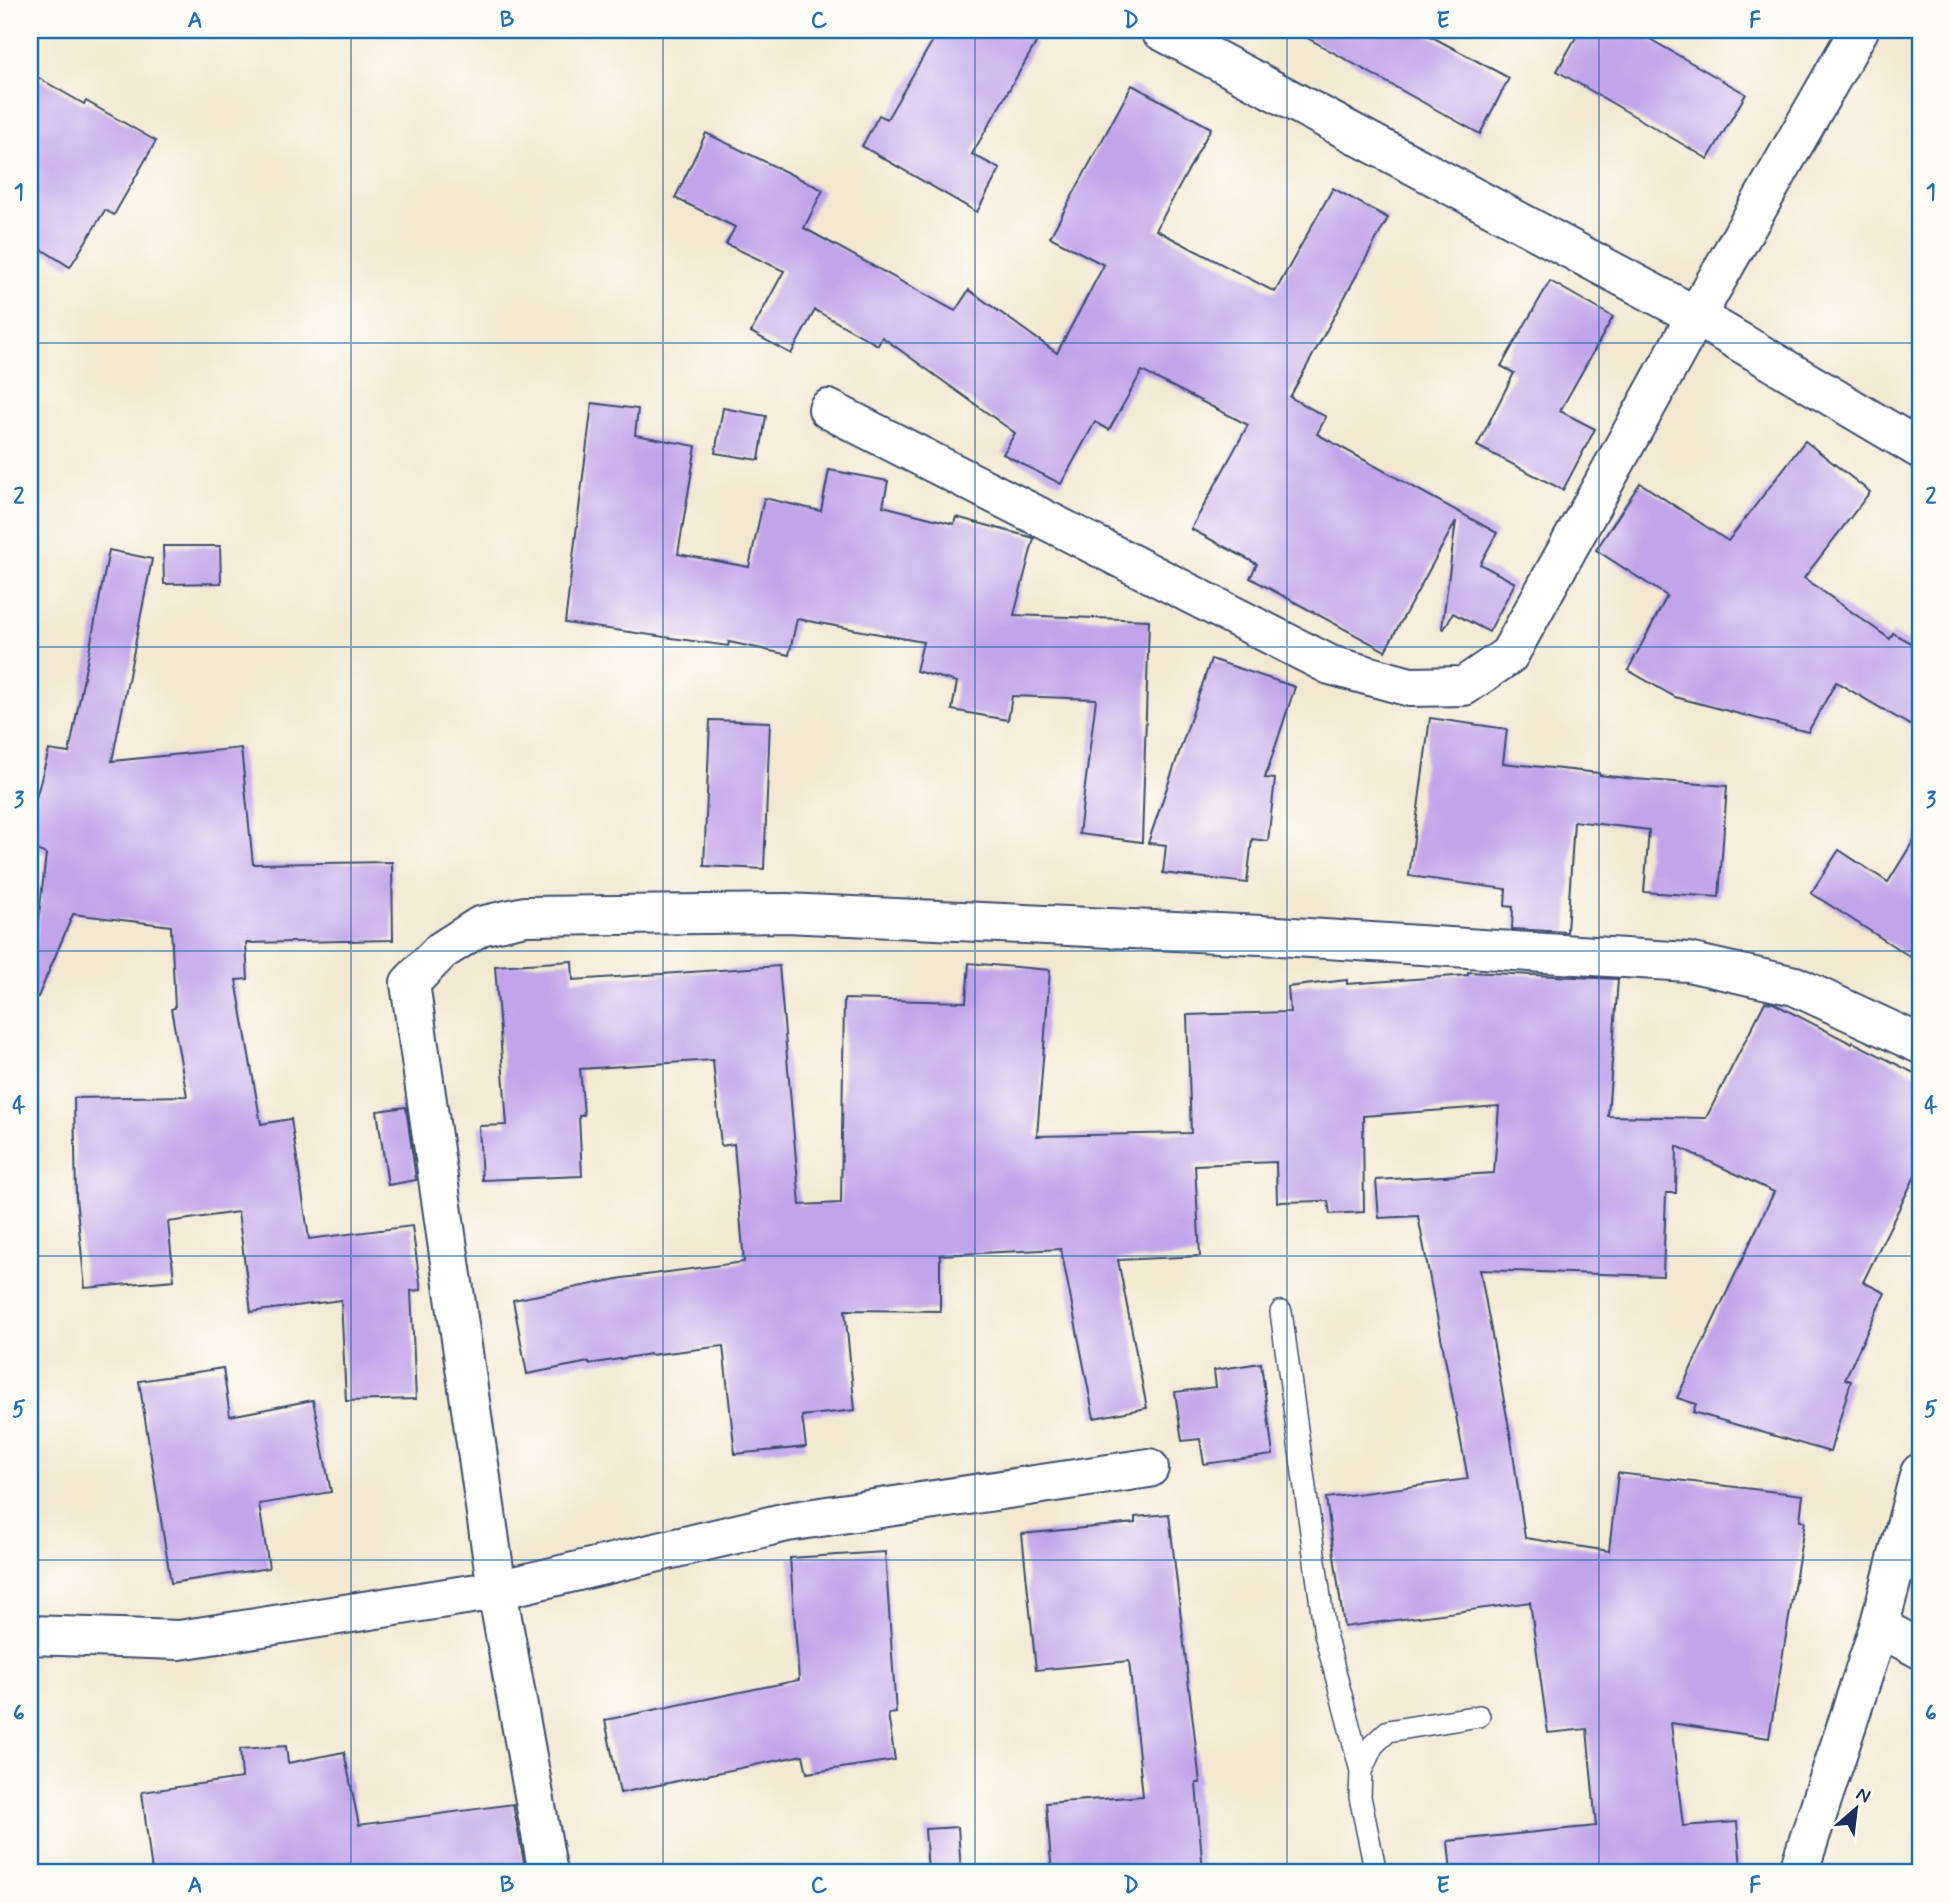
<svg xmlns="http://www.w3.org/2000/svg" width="1950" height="1903" font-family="Mynerve,sans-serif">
  <rect width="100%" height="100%" fill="#fdfcf7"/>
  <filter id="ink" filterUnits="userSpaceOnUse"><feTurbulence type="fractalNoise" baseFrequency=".0143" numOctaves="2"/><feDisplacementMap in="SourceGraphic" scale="14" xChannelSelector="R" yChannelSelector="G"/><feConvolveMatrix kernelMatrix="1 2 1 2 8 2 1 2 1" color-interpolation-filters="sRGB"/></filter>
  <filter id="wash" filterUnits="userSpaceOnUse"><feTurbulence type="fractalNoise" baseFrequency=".00686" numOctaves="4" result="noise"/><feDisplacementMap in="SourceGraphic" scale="28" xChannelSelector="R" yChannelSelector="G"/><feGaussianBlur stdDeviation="1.57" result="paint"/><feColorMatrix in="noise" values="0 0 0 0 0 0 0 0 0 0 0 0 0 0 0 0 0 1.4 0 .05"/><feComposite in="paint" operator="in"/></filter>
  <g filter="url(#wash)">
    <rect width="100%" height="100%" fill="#f3e9d1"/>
    <g id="blocks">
      <g fill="#c1a4e9">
        <path d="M939,30H1014L1036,43L972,154L1000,169L977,212L862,146L879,115L887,119Z"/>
        <path d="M1293,30H1419L1509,78L1480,134Z"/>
        <path d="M1580,30H1634L1746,94L1708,159L1557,71Z"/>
        <path d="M30,73L84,104L86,101L156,141L114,215L105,210L70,267L30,242Z"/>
        <path d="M1132,85L1211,128L1156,230L1275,292L1333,188L1388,218L1290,397L1326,417L1317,434L1497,533L1480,564L1515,583L1489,632L1453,613L1444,629L1442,628L1456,521L1385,651L1250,578L1257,564L1191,529L1248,425L1142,371L1109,430L1095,422L1061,484L1003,454L1015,433L882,337L878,345L815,310L791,354L751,332L784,271L726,244L735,227L675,198L706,133L823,190L804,228L955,311L969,290L1057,353L1104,265L1050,237Z"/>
        <path d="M1550,281L1613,317L1560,411L1595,429L1563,490L1477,446L1514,373L1501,366Z"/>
        <path d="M592,403L638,409L635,435L696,446L678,554L749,567L764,498L821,511L829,470L888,481L883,506L954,524L956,517L1034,538L1014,615L1149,620L1142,842L1079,834L1096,699L1012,696L1008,720L952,710L957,682L916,671L923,642L797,619L789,655L729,642L728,646L565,623Z"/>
        <path d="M723,408L766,416L759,460L715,453Z"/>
        <path d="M1805,441L1870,492L1804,578L1890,639L1893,633L1920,648V731L1836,682L1808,732L1675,697L1628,670L1667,596L1596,550L1640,483L1728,541Z"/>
        <path d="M163,546H220L221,583L164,584Z"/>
        <path d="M109,550L152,559L112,761L241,748L253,864L392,862L393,940L246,943L248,979L236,980L261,1124L291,1119L309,1239L412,1226L421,1290L411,1291L416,1399L346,1401L341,1300L251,1312L238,1212L168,1222L174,1280L85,1288L76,1198L74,1098L187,1096L171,1009L175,1008L171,926L73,914L38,997L30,995L46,854L30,847V820L49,750L69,753Z"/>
        <path d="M1211,659L1295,687L1265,778L1275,779L1268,841L1252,839L1247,883L1163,873L1166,845L1148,843Z"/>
        <path d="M1430,718L1507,729L1503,763L1599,773V775L1634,779L1727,786L1719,897L1644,892L1649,830L1574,821L1567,932L1512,929L1513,907L1505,906L1506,889L1409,876Z"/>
        <path d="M710,720L770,722L764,869L704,866Z"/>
        <path d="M1920,830V963L1811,893L1839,850L1888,882Z"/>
        <path d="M572,961L573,980L779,966L800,1205L841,1203L844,999L966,1002L969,963L1050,970L1037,1136L1191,1133L1187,1015L1290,1012L1288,987L1347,980V984L1468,975V972L1618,979L1608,1116L1706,1118L1765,1002L1773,1003L1852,1044L1853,1042L1920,1076V1166L1863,1282L1885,1293L1845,1379L1851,1381L1830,1452L1693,1412L1696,1404L1677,1398L1774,1192L1677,1146L1676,1193H1666L1663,1276L1480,1270L1511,1439L1525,1538L1609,1551L1618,1473L1803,1495L1800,1520L1805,1521L1769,1738L1671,1723L1683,1826L1737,1822L1741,1867L1706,1869L1707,1873H1451L1448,1841L1596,1826L1587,1729L1548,1733L1530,1602L1344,1627L1326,1498L1468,1479L1418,1216L1379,1218L1376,1180L1494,1173L1499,1106L1363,1116L1364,1212L1330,1214L1328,1201L1277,1202L1276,1162L1195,1165L1200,1256L1118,1260L1147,1408L1094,1418L1061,1249L940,1255V1311L845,1310L855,1410L802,1416L806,1447L735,1454L723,1346L650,1355V1354L589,1364V1362L527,1374L513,1300L623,1278L744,1262L734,1144L721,1146L713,1060L580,1069L584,1115L579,1116L582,1176L482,1180L479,1126L507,1125L495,966Z"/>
        <path d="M406,1107L416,1180L388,1185L377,1111Z"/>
        <path d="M1261,1363L1273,1455L1204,1464L1200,1439L1182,1441L1175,1392L1216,1387L1214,1370Z"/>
        <path d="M223,1368L230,1416L313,1400L331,1492L259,1504L269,1568L171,1583L139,1381Z"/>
        <path d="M1169,1514L1200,1783H1196L1203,1873H1052L1046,1803L1143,1796L1129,1661L1036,1670L1022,1534L1135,1523V1517Z"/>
        <path d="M885,1552L896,1713L888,1714L895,1760L807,1773L803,1755L620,1793L605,1720L799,1680L790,1558Z"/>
        <path d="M286,1746L288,1763L344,1752L359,1825L513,1804L526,1873H152L142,1792L242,1778L240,1749Z"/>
        <path d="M958,1827L961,1873H928L925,1829Z"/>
      </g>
    </g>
  </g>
  <g filter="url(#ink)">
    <use href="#blocks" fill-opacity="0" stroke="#3b4b6f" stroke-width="2"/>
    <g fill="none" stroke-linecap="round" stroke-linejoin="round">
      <g stroke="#3b4b6f" stroke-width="24">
        <g id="service">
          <path d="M1281,1312L1325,1634L1361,1771"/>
          <path d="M1376,1873L1360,1797L1361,1771L1373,1745L1388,1731L1479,1716"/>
        </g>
      </g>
      <g stroke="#3b4b6f" stroke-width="42">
        <g id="minor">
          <path d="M1160,30L1696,316L1920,449"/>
          <path d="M828,409L1330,665L1410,687L1464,686L1509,655L1696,316L1859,30"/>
          <path d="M1879,1627L1920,1649"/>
          <path d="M30,1635L179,1640L497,1590L787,1522L1149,1468"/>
          <path d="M548,1873L497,1590L410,983L441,951L480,926L525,916L786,913L1261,935L1688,962L1795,986L1920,1044"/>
          <path d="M1798,1873L1879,1627L1920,1473"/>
        </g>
      </g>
      <use href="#service" stroke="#fff" stroke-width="21"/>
      <use href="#minor" stroke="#fff" stroke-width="38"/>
    </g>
  </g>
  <path fill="none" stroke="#1f6fb2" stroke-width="2" stroke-opacity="0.55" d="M351,30V1873M663,30V1873M975,30V1873M1287,30V1873M1599,30V1873M30,343H1920M30,647H1920M30,951H1920M30,1256H1920M30,1560H1920"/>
  <rect width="1950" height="1903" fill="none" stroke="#fdfcf7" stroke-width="77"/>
  <g transform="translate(1856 1809) rotate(28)" stroke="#fdfcf7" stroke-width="5" paint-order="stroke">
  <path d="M0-5L12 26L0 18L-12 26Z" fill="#1b2f5e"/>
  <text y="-10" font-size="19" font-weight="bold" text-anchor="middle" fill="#1b2f5e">N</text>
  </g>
  <rect x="38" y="38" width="1874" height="1826" fill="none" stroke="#1f6fb2" stroke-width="2.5"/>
  <g font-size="23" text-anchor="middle" font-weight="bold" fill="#1f6fb2">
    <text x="195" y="27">A</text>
    <text x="507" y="27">B</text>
    <text x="819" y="27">C</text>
    <text x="1131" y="27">D</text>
    <text x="1443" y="27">E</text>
    <text x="1755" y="27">F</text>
    <text x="19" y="199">1</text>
    <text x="1931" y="199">1</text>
    <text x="19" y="503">2</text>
    <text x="1931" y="503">2</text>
    <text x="19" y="807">3</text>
    <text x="1931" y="807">3</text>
    <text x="19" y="1112">4</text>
    <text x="1931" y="1112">4</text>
    <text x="19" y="1416">5</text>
    <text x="1931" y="1416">5</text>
    <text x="19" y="1720">6</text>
    <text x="1931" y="1720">6</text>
    <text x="195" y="1892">A</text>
    <text x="507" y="1892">B</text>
    <text x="819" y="1892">C</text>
    <text x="1131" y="1892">D</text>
    <text x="1443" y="1892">E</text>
    <text x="1755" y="1892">F</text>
  </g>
</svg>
